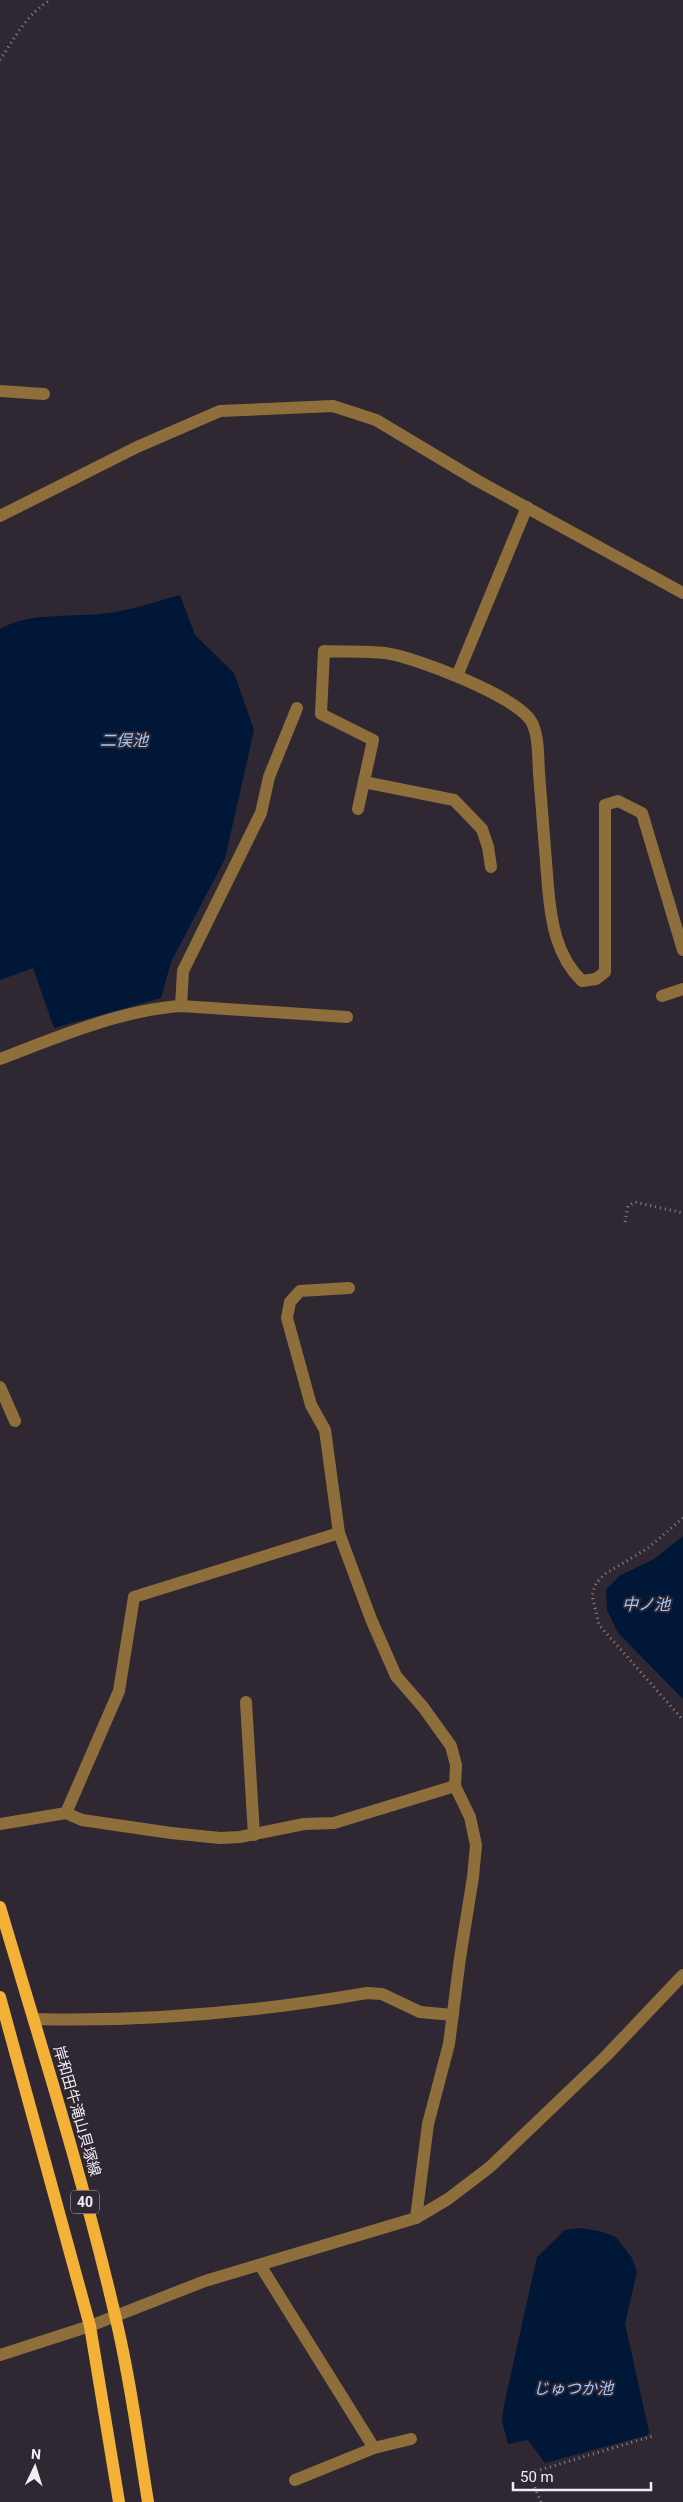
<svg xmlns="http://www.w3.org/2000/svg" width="683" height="2502" font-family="Roboto,'Noto Sans JP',sans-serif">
  <rect width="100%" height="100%" fill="#2f2832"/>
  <g fill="#001737">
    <path d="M180,595L195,635L234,673L254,730L225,859L171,962L161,998L54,1028L33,968L0,980V629C31,611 75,618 109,613C133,610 157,601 180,595Z"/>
    <path d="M683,1536V1699L618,1633L607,1610L606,1590L619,1576L654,1559Z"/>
    <path d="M580,2228L599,2231L616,2237L632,2258L637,2272L625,2324L649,2431L648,2435L545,2463L528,2440L508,2444L502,2421L504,2405L537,2257L565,2230Z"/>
  </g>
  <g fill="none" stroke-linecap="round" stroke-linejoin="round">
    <g stroke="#8e8890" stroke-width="3" stroke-dasharray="1 4" stroke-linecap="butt">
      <path d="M0,60C14,39 28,12 51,0"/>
      <path d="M625,1222L628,1206L635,1202L683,1213"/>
      <path d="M683,1518L648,1548L605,1574L596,1583L592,1595L599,1625L683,1720"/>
      <path d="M541,2502L531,2479L533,2472L653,2436"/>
    </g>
    <g stroke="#8e6f3c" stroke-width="12">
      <path d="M0,391L44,394"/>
      <path d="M0,516L137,447L220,411L333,406L376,420L478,481L683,593"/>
      <path d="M457,676L527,507"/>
      <path d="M364,782L454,800L482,829L488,847L491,867"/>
      <path d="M358,809L373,740L321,714L324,651C344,652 365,651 385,653C415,657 516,696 531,721C539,734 538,758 539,773C542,811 545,849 548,887C551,921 556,956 582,981L596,979L605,972V805L618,801L642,813L683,950"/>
      <path d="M662,996L683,989"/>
      <path d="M181,1006L183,971L261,813L269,777L297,708"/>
      <path d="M0,1059C57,1037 121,1010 181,1006L347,1017"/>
      <path d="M0,1387L15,1421"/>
      <path d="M246,1702L254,1835"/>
      <path d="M66,1813L119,1691L134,1597L339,1533"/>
      <path d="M0,1824L66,1813L82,1820L171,1833L220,1838L240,1837L304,1824L334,1823L455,1786L456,1765L451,1746L423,1707L396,1676L371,1619L339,1533L325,1430L311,1405L287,1318L290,1302L300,1291L349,1288"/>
      <path d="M34,2019C145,2022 257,2012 367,1993L382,1994L420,2012L453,2015"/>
      <path d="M416,2218L428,2124L449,2044L460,1958L473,1877L476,1845L470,1817L455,1786"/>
      <path d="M260,2265L374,2448"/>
      <path d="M0,2355L90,2326L205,2281L416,2218L448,2199L490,2167L606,2056L683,1975"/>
      <path d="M295,2480L374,2448L411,2439"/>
    </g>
    <g stroke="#f3b137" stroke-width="12">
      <path d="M0,1907C40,2042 83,2178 115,2315C130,2377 138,2440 148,2502"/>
      <path d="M0,1997L90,2326L119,2502"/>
    </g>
  </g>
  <g text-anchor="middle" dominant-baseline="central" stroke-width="4" stroke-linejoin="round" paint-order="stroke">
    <rect fill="#2f2832" stroke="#b8b2b9" stroke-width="1" x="71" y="2190.5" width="28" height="23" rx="4"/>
    <g font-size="14" font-weight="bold" fill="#f2edf3">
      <text x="85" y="2202">40</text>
    </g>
    <g font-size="15" fill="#f2edf3" stroke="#2f2832">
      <text transform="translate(77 2111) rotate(74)">岸和田牛滝山貝塚線</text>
    </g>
    <g font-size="16" font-style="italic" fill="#9ec8fe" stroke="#2f2832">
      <text x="124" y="740">二俣池</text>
      <text x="646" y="1604">中ノ池</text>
      <text x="573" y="2388">じゅつか池</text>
    </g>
  </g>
  <g transform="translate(35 2467) rotate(4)" stroke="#2f2832" stroke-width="4" paint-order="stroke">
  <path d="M0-4L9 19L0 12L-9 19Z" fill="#f2edf3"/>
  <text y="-8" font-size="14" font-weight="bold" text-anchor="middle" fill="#f2edf3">N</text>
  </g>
  <path d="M513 2482v8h138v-8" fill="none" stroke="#f2edf3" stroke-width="2.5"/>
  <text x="520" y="2482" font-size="15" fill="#f2edf3" stroke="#2f2832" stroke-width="4" paint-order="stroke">50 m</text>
</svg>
